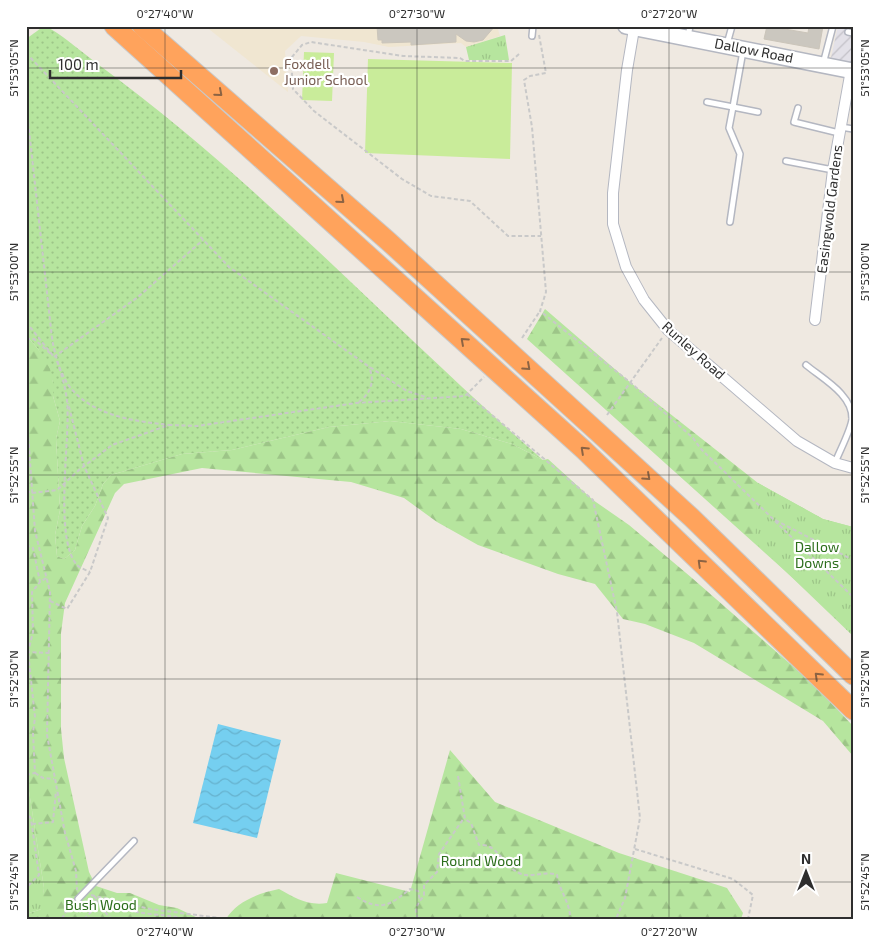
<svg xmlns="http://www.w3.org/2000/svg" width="879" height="945" font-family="'Exo 2',sans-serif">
  <defs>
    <pattern id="industrial-furrows" width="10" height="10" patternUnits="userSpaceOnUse" patternTransform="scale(1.25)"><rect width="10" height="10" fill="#e3e1e8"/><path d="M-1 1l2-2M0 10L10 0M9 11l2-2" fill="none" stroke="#c3c1c7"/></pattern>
    <pattern id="grass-dots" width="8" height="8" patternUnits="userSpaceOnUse" patternTransform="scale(1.25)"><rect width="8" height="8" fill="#b6e59e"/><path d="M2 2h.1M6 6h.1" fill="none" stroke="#9dc588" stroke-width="1.8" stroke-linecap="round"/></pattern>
    <pattern id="forest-firs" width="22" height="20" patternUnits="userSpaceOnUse" patternTransform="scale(1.25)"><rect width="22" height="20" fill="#b6e59e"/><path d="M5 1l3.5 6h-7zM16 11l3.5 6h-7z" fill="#9dc588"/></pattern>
    <pattern id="park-tufts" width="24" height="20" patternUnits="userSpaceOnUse" patternTransform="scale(1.25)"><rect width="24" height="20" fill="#b6e59e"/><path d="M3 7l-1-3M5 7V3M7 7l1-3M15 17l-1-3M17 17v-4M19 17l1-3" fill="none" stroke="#9dc588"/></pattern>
    <pattern id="water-waves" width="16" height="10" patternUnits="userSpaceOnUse" patternTransform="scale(1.25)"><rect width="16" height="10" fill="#75cff0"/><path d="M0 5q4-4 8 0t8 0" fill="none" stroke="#66b2ce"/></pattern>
  </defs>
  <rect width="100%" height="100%" fill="#efe9e1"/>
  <path fill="url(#industrial-furrows)" d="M838,26H853V66L830,62Z"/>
  <path fill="#f0e6d1" d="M205,26H497L500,36L466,47L461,43L389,47L364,42L301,36L285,51L288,92Z"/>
  <g fill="url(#grass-dots)">
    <path d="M44,26C54,28 88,57 99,65C259,182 394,330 543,460L512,444L461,429L390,421L329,427L232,450L182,454L111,475L103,484L95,506L82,526L75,550L64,559L57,556L55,535L60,510L56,439L60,421L53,396V382L38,349L26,335V39Z"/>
    <path d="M42,909L39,919H26V914Z"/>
  </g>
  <g fill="url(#forest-firs)">
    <path d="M545,309L631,383L758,483L823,519L853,527V632L527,339Z"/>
    <path d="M26,335L38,349L50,369L53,382V396L60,421L56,439L60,510L55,535L57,556L64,559L75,550L82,526L95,506L103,484L111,475L182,454L232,450L329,427L390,421L461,429L512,444L543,460L548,459L593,500L629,525L692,578L813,684L853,726V756L823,721L694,643L645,624L623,619L595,584L558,574L478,545L437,522L404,498L351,482L202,468L124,484L115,493L65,603L61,633V729L64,758L89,872L96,886L117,893H130L159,905L177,908L200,919H39L44,888L26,772Z"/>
    <path d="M450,750L495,802L619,853L727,888L743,913L741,919H226C237,901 259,893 279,889C295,898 308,906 327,903L336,873L410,892Z"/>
  </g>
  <g fill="url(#park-tufts)">
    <path d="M505,35L509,60H469L466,47Z"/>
    <path d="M758,483L823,519L853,527V636L755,542Z"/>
    <path d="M29,791L44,888L42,909L26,914V792Z"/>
  </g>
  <g fill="#c9ec9a">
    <path d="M304,52L334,53L332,101L302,100Z"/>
    <path d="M368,59L512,63L510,159L365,153Z"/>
  </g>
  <path fill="url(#water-waves)" d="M218,724L281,740L257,838L193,823Z"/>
  <g fill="#cbc7bf" stroke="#cbc5ba">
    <path d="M377,26H495L483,40L474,42L466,41L456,34V42L411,45V42L382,43V40H378Z"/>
    <path d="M767,26L808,33L809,26H823L819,49L764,39Z"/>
  </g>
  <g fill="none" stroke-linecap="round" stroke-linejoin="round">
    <g stroke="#b4b7c1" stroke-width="8">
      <g id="lane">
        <path d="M848,32L853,33"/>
        <path d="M532,36L533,26"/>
        <path d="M688,37L690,26"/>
        <path d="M727,44L732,26"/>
        <path d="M823,64L833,26"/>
        <path d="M707,102L733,107L743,51"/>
        <path d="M798,108L794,122L839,133"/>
        <path d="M841,127L853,129"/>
        <path d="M786,161L833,170"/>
        <path d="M730,222L740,154L729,128L733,107L758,112"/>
        <path d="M806,365C823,379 853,395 852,419C851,430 839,452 835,463"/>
        <path d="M78,899L134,841"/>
      </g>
    </g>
    <g stroke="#b4b7c1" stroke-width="12">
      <g id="street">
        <path d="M634,29L627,70L613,193V224L626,267L644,300L668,330L797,441L835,463L853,468"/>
        <path d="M815,320L833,170L851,70"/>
      </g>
    </g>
    <g stroke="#b4b7c1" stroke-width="18">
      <path id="secondary" d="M626,26L853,71"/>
    </g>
    <g stroke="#c9c9c9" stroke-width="21">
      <g id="highway">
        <path d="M114,26L584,450L853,710"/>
        <path d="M142,26L388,241L692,518L853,675"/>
      </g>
    </g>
    <g stroke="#c9c9c9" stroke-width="2" stroke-dasharray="4 2.5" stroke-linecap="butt">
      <path d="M539,35L546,73L530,76L524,80L532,127L546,292L540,311L631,383L693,438L701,449L773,519L853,560"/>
      <path d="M26,53L229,267L368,366L407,391L426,397"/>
      <path d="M519,54L511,61H465L460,58L403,56L311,42L302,45L292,57V82L293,89L314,111L402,179L431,196L470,201L508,236H541"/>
      <path d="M26,103L52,338C55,359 65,380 67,401C71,438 53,537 77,565C80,568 86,570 90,572"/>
      <path d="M26,322L54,357"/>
      <path d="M522,338L540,311"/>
      <path d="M26,339H34L51,354"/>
      <path d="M54,357L138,297L203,240"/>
      <path d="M57,361C60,369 64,379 69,386C92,416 134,421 169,425"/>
      <path d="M467,394L593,500L617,612L640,818L625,898L616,919"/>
      <path d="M359,402C371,393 375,381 369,367"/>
      <path d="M26,405L35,531L50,592L47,735L65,833L76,871L77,890"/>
      <path d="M607,415L662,338"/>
      <path d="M26,491L32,493L57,490L79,470L112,445L169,425L197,426L356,403L465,396L484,377"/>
      <path d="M775,521L853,597"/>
      <path d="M26,545L33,548L40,582L46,578"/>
      <path d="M50,601L67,609L90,572L108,518L84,466L68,403"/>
      <path d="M26,652L49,653"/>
      <path d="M35,773L43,778L54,779"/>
      <path d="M26,775L35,773L33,733L35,717L28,652L33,632L32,592L40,582"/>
      <path d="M458,776L465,819L471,823L479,845C482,845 487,845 490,847C501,853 506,867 519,873C531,879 544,870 557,875C559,890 571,904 570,919"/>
      <path d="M26,810L31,819L39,875L26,888"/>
      <path d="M32,824L53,822L56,791"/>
      <path d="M635,849L733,879L753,895L748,919"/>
      <path d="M91,895L150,909L227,919"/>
      <path d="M94,896C101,904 103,912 112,919"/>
      <path d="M357,897C381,912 390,905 410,889L418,891L420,901"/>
      <path d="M118,902C129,917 169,913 184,919"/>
      <path d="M26,917L27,919"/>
      <path d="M62,919L72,899"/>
      <path d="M84,919L94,909L97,899"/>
      <path d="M418,919C414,908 417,904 424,896V885L437,872L439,854L464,818"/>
    </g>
    <use href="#lane" stroke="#fff" stroke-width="5"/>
    <use href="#street" stroke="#fff" stroke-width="10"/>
    <use href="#secondary" stroke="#fff" stroke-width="15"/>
    <use href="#highway" stroke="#ffa35c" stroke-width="19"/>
  </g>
  <defs><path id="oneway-chevron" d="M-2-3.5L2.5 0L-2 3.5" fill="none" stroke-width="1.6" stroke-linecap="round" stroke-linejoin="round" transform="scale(1.25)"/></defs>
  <g stroke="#8c6343">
    <use href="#oneway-chevron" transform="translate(219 93) rotate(41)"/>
    <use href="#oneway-chevron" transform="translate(341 200) rotate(41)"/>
    <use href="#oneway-chevron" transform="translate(464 341) rotate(-138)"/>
    <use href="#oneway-chevron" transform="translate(527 367) rotate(42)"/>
    <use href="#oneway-chevron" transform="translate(584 450) rotate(-137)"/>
    <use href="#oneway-chevron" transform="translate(647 477) rotate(42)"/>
    <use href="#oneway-chevron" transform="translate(701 563) rotate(-136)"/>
    <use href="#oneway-chevron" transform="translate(818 676) rotate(-136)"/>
  </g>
  <path fill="none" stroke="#2e2e2e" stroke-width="1" stroke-opacity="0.45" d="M165,26V919M417,26V919M669,26V919M26,68H853M26,272H853M26,475H853M26,679H853M26,882H853"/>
  <circle fill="#8d6e63" stroke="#fff" stroke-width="2" cx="274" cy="71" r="5"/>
  <g text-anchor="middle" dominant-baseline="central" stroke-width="4.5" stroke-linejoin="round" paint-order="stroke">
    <g font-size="14" fill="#2e2e2e" stroke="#fff">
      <text transform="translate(754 50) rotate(11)">Dallow Road</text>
      <text transform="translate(829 209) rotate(-83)">Easingwold Gardens</text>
      <text transform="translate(694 350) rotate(42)">Runley Road</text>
    </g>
    <g font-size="14" fill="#785e54" stroke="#fff" text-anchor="start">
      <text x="284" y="63">Foxdell<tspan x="284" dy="16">Junior School</tspan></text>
    </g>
    <g font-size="14" fill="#2c6e1b" stroke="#fff">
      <text x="817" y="546">Dallow<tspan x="817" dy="16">Downs</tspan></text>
      <text x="481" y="860">Round Wood</text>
      <text x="101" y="904">Bush Wood</text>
    </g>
  </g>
  <rect width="879" height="945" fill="none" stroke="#ffffff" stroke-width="55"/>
  <g transform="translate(806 872)" stroke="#ffffff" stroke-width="4" paint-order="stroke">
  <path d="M0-4L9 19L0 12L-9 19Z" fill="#2e2e2e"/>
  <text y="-8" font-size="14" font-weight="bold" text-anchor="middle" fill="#2e2e2e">N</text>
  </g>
  <path d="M50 70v8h131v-8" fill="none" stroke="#2e2e2e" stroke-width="2.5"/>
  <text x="58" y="70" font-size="15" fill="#2e2e2e" stroke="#ffffff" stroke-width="4" paint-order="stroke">100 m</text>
  <rect x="28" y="28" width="824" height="890" fill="none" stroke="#2e2e2e" stroke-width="2"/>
  <g font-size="12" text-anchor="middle" fill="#2e2e2e">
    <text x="165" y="18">0°27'40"W</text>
    <text x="417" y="18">0°27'30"W</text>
    <text x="669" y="18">0°27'20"W</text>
    <text transform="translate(14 68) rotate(-90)" y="4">51°53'05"N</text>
    <text transform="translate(865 68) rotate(-90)" y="4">51°53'05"N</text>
    <text transform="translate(14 272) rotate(-90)" y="4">51°53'00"N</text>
    <text transform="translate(865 272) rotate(-90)" y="4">51°53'00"N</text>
    <text transform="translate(14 475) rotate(-90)" y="4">51°52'55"N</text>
    <text transform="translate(865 475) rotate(-90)" y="4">51°52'55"N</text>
    <text transform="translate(14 679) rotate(-90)" y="4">51°52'50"N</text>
    <text transform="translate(865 679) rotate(-90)" y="4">51°52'50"N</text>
    <text transform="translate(14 882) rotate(-90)" y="4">51°52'45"N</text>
    <text transform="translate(865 882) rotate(-90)" y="4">51°52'45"N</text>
    <text x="165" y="936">0°27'40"W</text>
    <text x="417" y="936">0°27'30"W</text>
    <text x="669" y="936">0°27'20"W</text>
  </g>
</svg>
